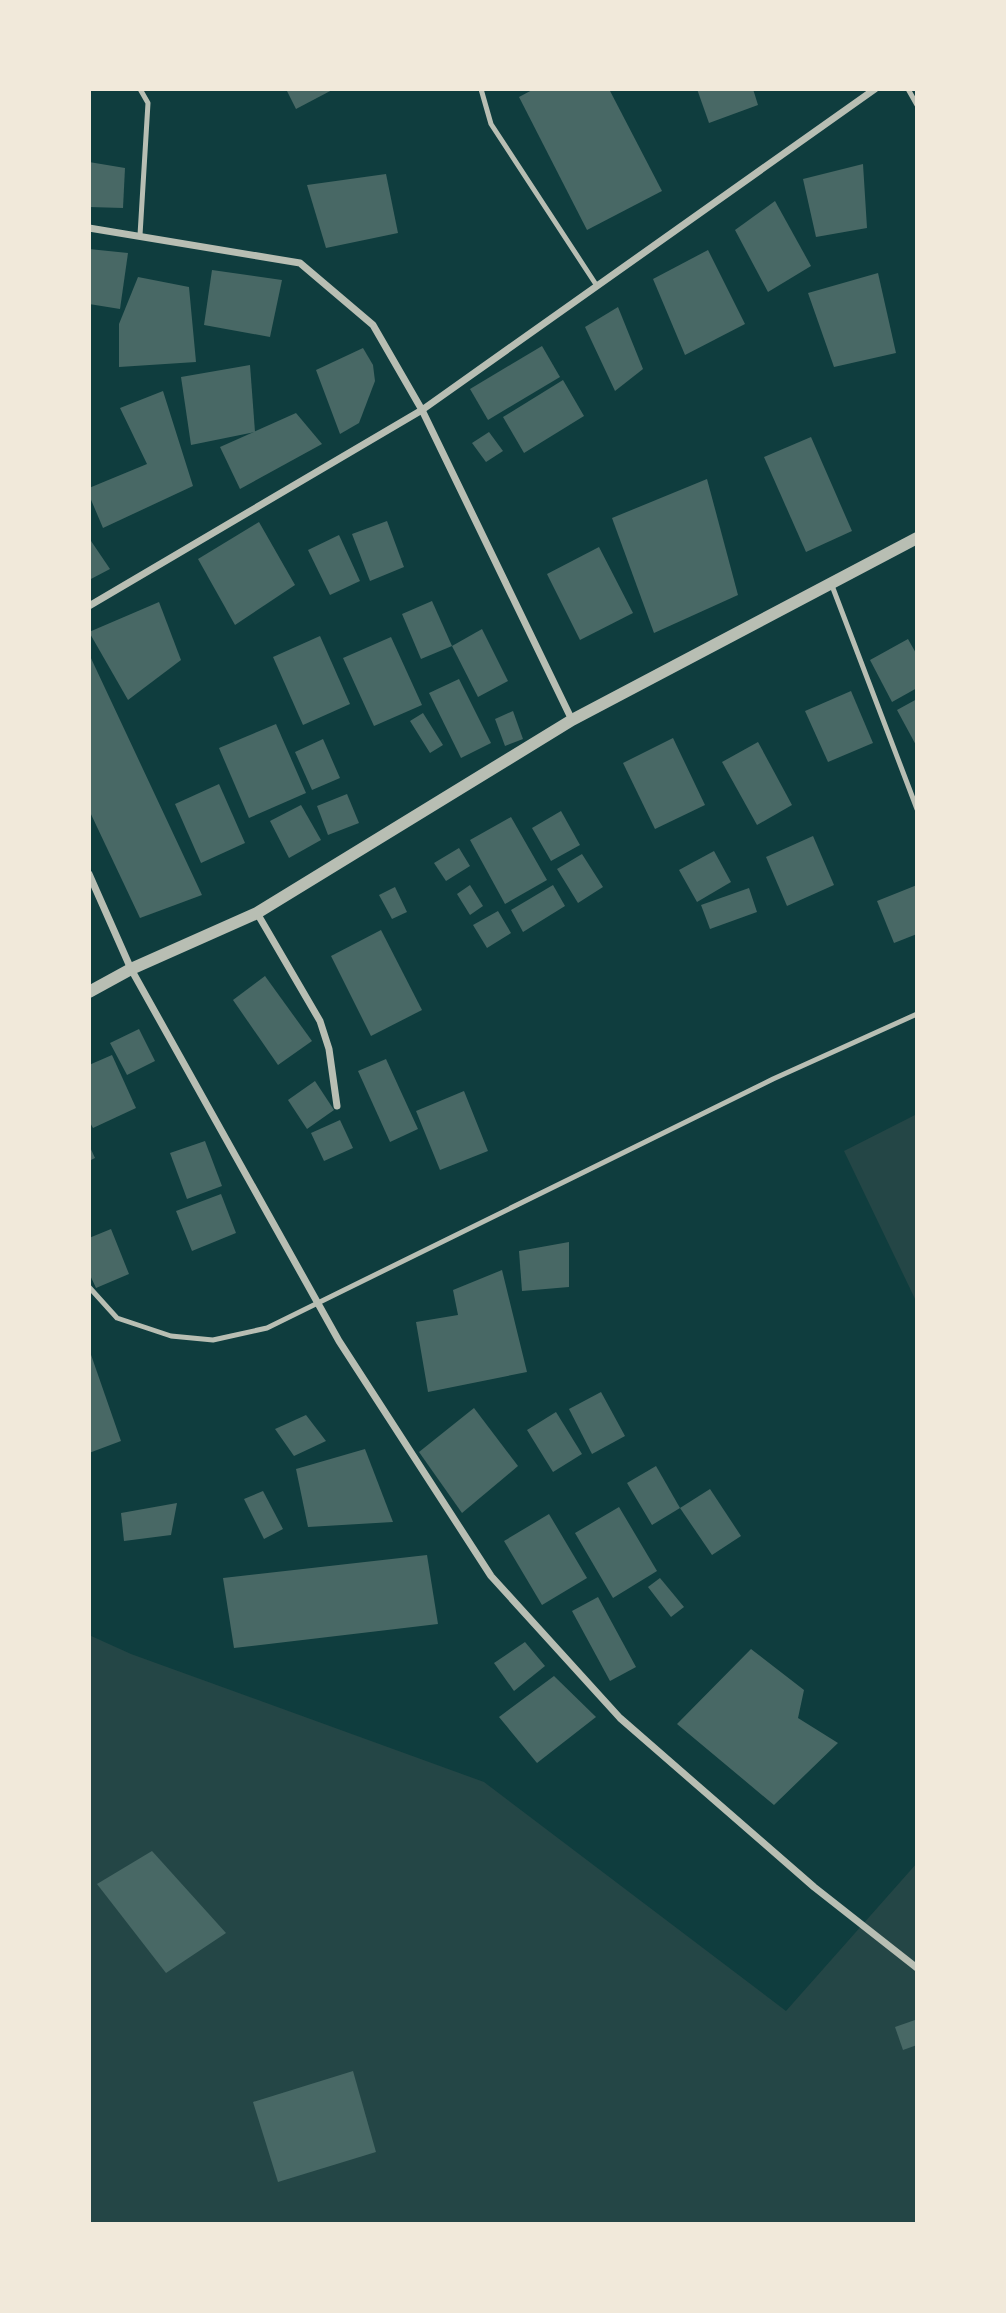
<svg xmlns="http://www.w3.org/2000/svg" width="1006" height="2313" font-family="Lato,sans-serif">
  <rect width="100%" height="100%" fill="#0f3d3e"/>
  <g fill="#244646">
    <path d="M917,1114V1303L844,1151Z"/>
    <path d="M89,1635L131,1654L484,1782L786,2011L917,1863V2224H89Z"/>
  </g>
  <g fill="#486865">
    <path d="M286,89H334L296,109Z"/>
    <path d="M534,89H609L662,191L587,230L519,97Z"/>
    <path d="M697,89H753L758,105L709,123Z"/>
    <path d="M89,162L125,168L123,208L89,207Z"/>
    <path d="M863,164L867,228L816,237L803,179Z"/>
    <path d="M386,174L398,233L326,248L307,185Z"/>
    <path d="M775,201L811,266L768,292L735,230Z"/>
    <path d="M89,249L128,253L120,309L89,304Z"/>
    <path d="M708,250L745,324L685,355L653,279Z"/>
    <path d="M212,270L282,280L270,337L204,325Z"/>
    <path d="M878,273L896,353L834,367L808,293Z"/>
    <path d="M138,277L189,287L196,362L119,367V324Z"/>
    <path d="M618,307L643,369L615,391L585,327Z"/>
    <path d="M542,346L560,377L488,420L470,389Z"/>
    <path d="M363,348L373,365L375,381L359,423L340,434L316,370Z"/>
    <path d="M250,365L255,432L191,445L181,377Z"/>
    <path d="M563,380L584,416L524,453L503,417Z"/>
    <path d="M163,391L193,486L103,528L89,495V488L147,464L120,408Z"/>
    <path d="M296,413L322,444L240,489L220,447Z"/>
    <path d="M489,432L503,451L486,462L472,443Z"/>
    <path d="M811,437L852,531L806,552L764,457Z"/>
    <path d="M707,479L738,595L654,633L612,518Z"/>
    <path d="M387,521L404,567L370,581L352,534Z"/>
    <path d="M259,522L295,585L235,625L198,559Z"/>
    <path d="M339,535L360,581L330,595L308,550Z"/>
    <path d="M89,538L110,569L89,580Z"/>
    <path d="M599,547L633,613L580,640L547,574Z"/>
    <path d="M432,601L452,646L421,659L402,614Z"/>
    <path d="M159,602L181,660L128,700L89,632Z"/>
    <path d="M482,629L508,681L478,697L452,646Z"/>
    <path d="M320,636L350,704L303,725L273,657Z"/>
    <path d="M391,637L422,705L374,726L343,658Z"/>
    <path d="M908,639L917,655V688L892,702L870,660Z"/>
    <path d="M89,654L202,895L140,918L89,810Z"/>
    <path d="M459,679L491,743L461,758L429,693Z"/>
    <path d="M851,691L873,743L828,762L805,711Z"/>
    <path d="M917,699V747L897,710Z"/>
    <path d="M513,711L523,739L505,746L495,719Z"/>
    <path d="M423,713L443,745L430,753L410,721Z"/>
    <path d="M276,724L306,793L249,818L219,748Z"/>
    <path d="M673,738L705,805L655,829L623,763Z"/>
    <path d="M323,739L340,778L312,790L295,752Z"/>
    <path d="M758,742L792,805L757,825L722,762Z"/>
    <path d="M219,784L245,843L201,863L175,804Z"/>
    <path d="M347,794L359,823L328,835L317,806Z"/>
    <path d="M301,805L321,840L289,858L270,821Z"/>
    <path d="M561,811L580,845L551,861L532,828Z"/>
    <path d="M511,817L547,880L505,904L470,840Z"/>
    <path d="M813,836L834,885L787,906L766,857Z"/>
    <path d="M459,848L470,866L446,881L434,863Z"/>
    <path d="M714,851L731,882L697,902L679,870Z"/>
    <path d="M582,854L603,887L578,903L557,869Z"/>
    <path d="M470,885L483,906L470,915L457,894Z"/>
    <path d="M553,885L565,906L523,932L511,910Z"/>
    <path d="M917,885V934L894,943L877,901Z"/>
    <path d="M395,887L407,912L392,919L379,895Z"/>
    <path d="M749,888L757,912L710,929L701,905Z"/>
    <path d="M498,911L511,933L487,948L473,925Z"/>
    <path d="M381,930L422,1010L371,1036L331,956Z"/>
    <path d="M265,976L312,1041L278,1065L233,1000Z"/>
    <path d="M139,1029L155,1061L127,1075L110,1043Z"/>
    <path d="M112,1055L136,1108L93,1128L89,1121V1065Z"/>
    <path d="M386,1059L418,1129L390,1142L358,1071Z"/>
    <path d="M315,1081L334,1110L307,1129L288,1100Z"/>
    <path d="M464,1091L488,1151L440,1170L416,1111Z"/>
    <path d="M340,1120L353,1148L324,1161L311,1133Z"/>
    <path d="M205,1141L222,1186L187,1199L170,1153Z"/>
    <path d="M89,1145L95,1158L89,1161Z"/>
    <path d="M221,1194L236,1233L192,1251L176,1211Z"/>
    <path d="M111,1229L129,1274L96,1288L89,1273V1238Z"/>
    <path d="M569,1242V1287L522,1291L519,1251Z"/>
    <path d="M502,1270L527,1372L428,1392L416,1322L458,1315L453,1290Z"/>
    <path d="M89,1349L121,1441L89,1453Z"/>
    <path d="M601,1392L625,1436L592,1454L569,1409Z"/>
    <path d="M474,1408L518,1466L462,1513L419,1452Z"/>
    <path d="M556,1412L582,1454L553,1472L527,1430Z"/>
    <path d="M306,1415L326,1441L294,1456L275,1429Z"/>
    <path d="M365,1449L393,1522L308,1527L296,1469Z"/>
    <path d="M656,1466L680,1508L652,1525L627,1483Z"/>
    <path d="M710,1489L741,1536L712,1555L680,1508Z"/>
    <path d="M263,1491L283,1529L264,1539L244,1499Z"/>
    <path d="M177,1503L171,1535L124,1541L121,1513Z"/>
    <path d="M619,1507L657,1571L613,1598L575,1533Z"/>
    <path d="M549,1514L587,1578L542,1605L504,1541Z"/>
    <path d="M427,1555L438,1624L234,1648L223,1578Z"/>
    <path d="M660,1578L684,1607L671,1617L648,1587Z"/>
    <path d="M598,1597L636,1667L610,1681L572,1611Z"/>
    <path d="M525,1642L545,1666L514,1691L494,1663Z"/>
    <path d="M751,1649L804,1690L798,1718L838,1743L774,1805L677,1724Z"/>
    <path d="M554,1676L596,1717L537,1763L499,1717Z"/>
    <path d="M152,1851L226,1933L166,1973L97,1884Z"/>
    <path d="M915,2020L917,2045L903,2050L895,2027Z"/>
    <path d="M353,2071L376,2152L278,2182L253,2102Z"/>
  </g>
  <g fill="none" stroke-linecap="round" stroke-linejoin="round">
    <g stroke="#b8beb3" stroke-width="5">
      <path d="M140,89L148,103L140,235"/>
      <path d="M481,89L491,124L597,286"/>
      <path d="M908,89L917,105"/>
      <path d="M831,583L917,809"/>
      <path d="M89,1287L117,1318L171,1336L213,1340L267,1328L773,1079L917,1014"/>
    </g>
    <g stroke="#b8beb3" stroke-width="7">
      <path d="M89,228L300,263L373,325L422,410L875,89"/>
      <path d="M89,606L422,410L572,720"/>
      <path d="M89,874L131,969L339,1341L491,1576L620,1718L814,1887L917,1968"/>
      <path d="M257,913L320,1021L329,1049L337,1106"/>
    </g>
    <path stroke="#b8beb3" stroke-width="12" d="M89,992L131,969L257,913L572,720L917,538"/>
  </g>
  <rect width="1006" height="2313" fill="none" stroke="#f1e9da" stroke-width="182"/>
</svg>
